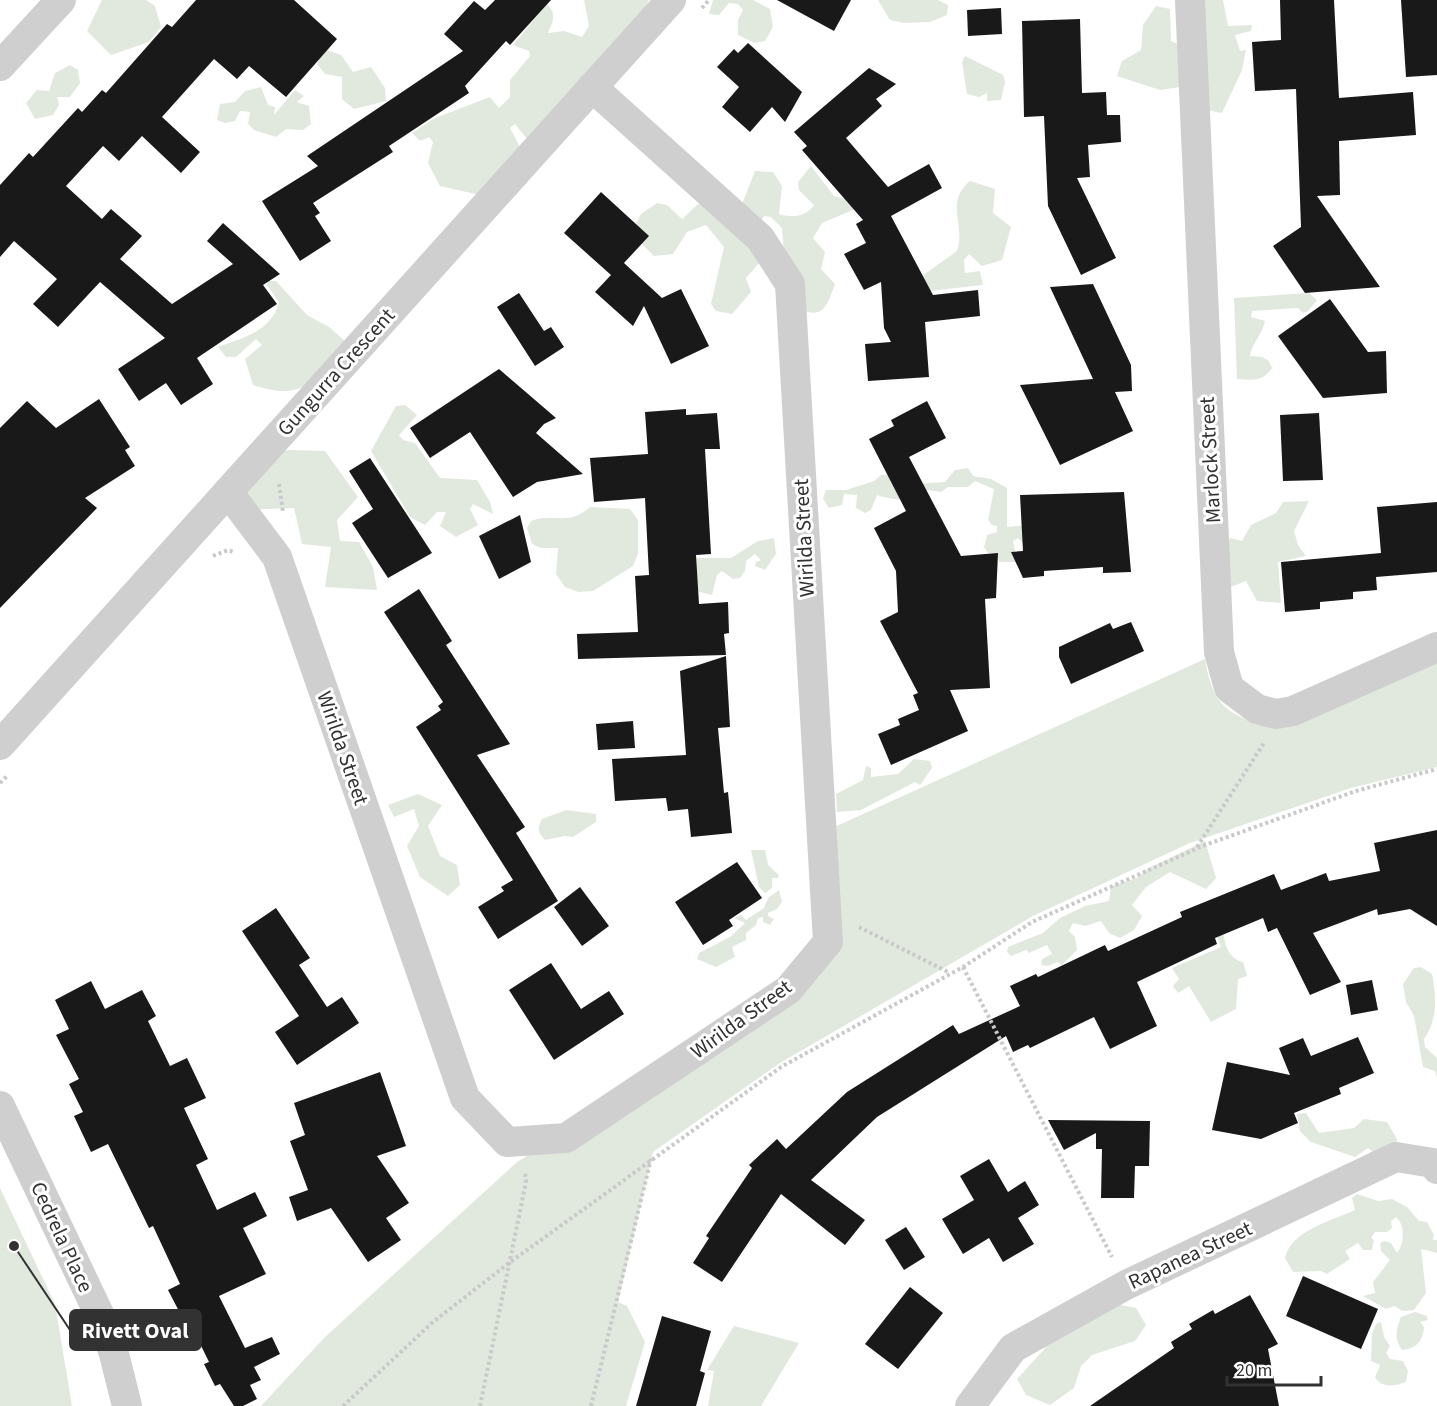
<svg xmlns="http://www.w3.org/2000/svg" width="1437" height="1406" font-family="'Source Sans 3',sans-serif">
  <rect width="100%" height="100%" fill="#fff"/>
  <g fill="#e1e9df">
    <path d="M102,0H146L155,6L161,27L149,42L111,55L87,31Z"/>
    <path d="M584,0H649L639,22L527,139L515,124L510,128L520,147L484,196L440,186L428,163L433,142L429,137L420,141L412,133L435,118L490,97L499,108L510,97V80L530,56L529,51L513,45L547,4C557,14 553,22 548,33L564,31L582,37L589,26Z"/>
    <path d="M713,0H753L770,9L773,27L765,41L754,43L738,35V20L743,10L738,4L729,3L719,15L709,14Z"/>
    <path d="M878,0H938L948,5L947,15L930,22L904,23L890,20Z"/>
    <path d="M1183,0H1223L1228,26L1252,25L1251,31L1235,35L1240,51L1246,50L1242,70L1222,113L1201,109V84L1160,90L1117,76L1122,61L1141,50L1143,25L1156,6L1170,9L1171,41L1185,47Z"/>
    <path d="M324,49L341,55L353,72L371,67L385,88L386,101L354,109L342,99V77L325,74L317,64Z"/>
    <path d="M965,56L1003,75L1005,82L1001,100L987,101V93L979,97L967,94L962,62Z"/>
    <path d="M70,65L78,70L80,83L70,97H57L59,105L53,115L35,119L26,103L37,90L49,91L55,73Z"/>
    <path d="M261,87L268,105L275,107L274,115L295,90L304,96L297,102L309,106L311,124L303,130L286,129L276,137L254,130L248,124L250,112L240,111L235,121L225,123L217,120L220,104L235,102L245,91Z"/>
    <path d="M811,166L834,196L867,204L822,223L813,238L825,252L821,269L835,284C827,305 824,321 798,308L784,256L782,228L771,217L764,216L760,223L759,263L746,278L751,292L732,314L716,311L711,304L724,247L706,225L687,232L673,254L654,256L641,243L633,230L641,214L657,203L667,205L682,219L697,205L720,193L742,204L755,171L773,172L782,186L779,214C792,218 806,217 814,205L799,190L798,182Z"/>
    <path d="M970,181L995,189L993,213L1011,227L1002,260L982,266L969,254L964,260L965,273L980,271L983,285L902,294L901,291L957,251C966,225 944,203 970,181Z"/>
    <path d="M268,281H276L307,315L329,327L345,341C315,379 306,403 253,385L245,359L262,345L256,339L236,357H226L218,347C243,338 272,331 279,302L267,285Z"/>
    <path d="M1309,293L1317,300L1308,311L1303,313L1298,308L1252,311L1251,317L1265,321C1263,333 1252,343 1250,356L1262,357L1269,361L1272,368C1263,382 1252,380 1237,379L1234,298Z"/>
    <path d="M405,405L417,415L399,435L403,440L415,443L440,478L477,480L490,502L493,514L473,504L470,509L478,525L456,537L440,526L446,512H437L425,525L410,517L371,451L396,406Z"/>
    <path d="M288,450L325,451L358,497L337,520L340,541L359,542L373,567L377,590L325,587L331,547L302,544L294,508L217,511L266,457Z"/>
    <path d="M968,468L973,476L991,479L1007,488V527L1028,525L1025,545L1018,538L1013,541L1017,562H999L997,554L988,553L984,547L987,535L997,532V526L992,525L988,520L994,489L975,481L968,487H948L941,492L928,490C916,504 892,500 877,495L871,510L865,513L856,508L857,495L844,494L842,505L829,508L823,499L826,490H846L874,481L881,475L897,474L914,484L945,482L955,470Z"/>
    <path d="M1309,501L1294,531L1298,545L1306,556L1278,562L1281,603L1257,601L1246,581L1223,590L1225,549L1230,538L1242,541L1251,525L1276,513L1283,502Z"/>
    <path d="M590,507L630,509L638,520V553L633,566L593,591L578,592L565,587L556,574L558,548H541L532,544L527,528L531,521C556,512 568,527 590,507Z"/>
    <path d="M774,538L776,554L765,570L755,566L756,562L761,560L755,554L746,561L745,571L740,578L733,579L722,571L717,575L712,595L696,591L692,570L696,558H731L758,541Z"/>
    <path d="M1205,659C1212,702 1224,713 1264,726L1437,659V767L1351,788L1190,843L1033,916L780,1063L653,1152L618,1302L627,1306L645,1342L626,1406H261L324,1338L517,1162L792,997L837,945L830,829Z"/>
    <path d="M914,759L930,761L932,768L920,785L915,782L861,810L837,812L836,794L863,780L866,766L871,768V777L898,774Z"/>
    <path d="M418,794L442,805L428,826L440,856L457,865L460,885L448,896L420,877L407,846L419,826L414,809L394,817L388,805Z"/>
    <path d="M566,810L596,814V822L573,837L565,836L545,840C538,833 537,829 542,819Z"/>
    <path d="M1205,841L1216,878L1206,889L1170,872L1146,887L1132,905L1142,916L1134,930L1120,938L1109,933L1101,921L1085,926L1073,923L1069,931L1075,937L1077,950L1062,965L1058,962L1048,966L1041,965L1042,959L1052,954L1047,945L1029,953L1026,950L1011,956L1007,952L1008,947L1043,933L1060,918L1085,906L1109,901L1111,886L1137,878L1149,868Z"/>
    <path d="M751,850H765L768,865L779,875L778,878H772V888L765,893L759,887Z"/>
    <path d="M779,890L782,902L777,909L768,913V916L774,919L770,925L763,922V917L758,918L756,925L746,933V940L732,947L735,957L716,967L697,959L699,953L730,937L745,923L734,918L741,915L746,920L764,908L768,898Z"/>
    <path d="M1208,913L1221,918C1225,936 1223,957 1243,962L1247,976L1238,979L1236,1009L1211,1022L1189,986L1178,993L1173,986L1179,979L1172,968L1221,947Z"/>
    <path d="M1421,967L1432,974C1437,998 1437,1021 1424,1039L1425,1047L1437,1058V1077L1435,1071L1423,1067L1414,1016L1406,1002L1403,984L1414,968Z"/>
    <path d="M1306,1113L1319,1133L1354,1128L1364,1119L1387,1122L1397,1139L1395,1150L1378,1157L1368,1148L1355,1157L1311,1142L1300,1131L1297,1114Z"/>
    <path d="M0,1188L55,1304L72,1406H0Z"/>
    <path d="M1357,1194L1378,1201L1392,1199L1407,1207L1419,1221L1427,1222L1434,1235L1433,1240H1437V1253L1421,1249L1426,1293L1414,1310L1403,1311L1394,1306L1386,1309L1363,1296L1375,1293L1373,1282L1390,1260L1381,1251L1380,1243L1384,1241L1391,1243L1397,1253C1405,1243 1405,1225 1396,1217L1391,1221L1392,1228L1387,1232H1375L1371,1238L1374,1240L1372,1250H1363L1358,1243L1345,1251L1350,1259L1327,1274L1321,1271L1293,1272L1285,1258C1291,1230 1332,1221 1355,1210L1352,1198Z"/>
    <path d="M1116,1304L1136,1308L1146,1325L1135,1341L1092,1355L1081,1366L1074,1388L1050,1405L1026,1395L1017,1379L1048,1345Z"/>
    <path d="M1415,1312L1427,1316L1428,1320L1420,1322L1424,1327C1423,1341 1416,1349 1402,1350C1394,1339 1396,1329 1401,1317Z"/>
    <path d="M1381,1322L1384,1337L1390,1346L1386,1353L1390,1359L1403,1361L1408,1371L1406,1382C1395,1386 1382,1389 1375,1377L1380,1365L1371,1361L1372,1333L1376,1324Z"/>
    <path d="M734,1326L799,1343L761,1406H708L714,1371L707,1370Z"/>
  </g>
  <g fill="#191919">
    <path d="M196,0H294L337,39L286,97L249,66L237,79L214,59L162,117L200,152L181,173L142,136L119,161L103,146L66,186L102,219L111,209L142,236L120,259L172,304L233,264L207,241L223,223L280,274L263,285L277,304L197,358L213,384L181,405L166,383L139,401L118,369L165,338L100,282L58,327L33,304L57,279L14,241L0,257V185L29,153L33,157L78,108L82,112L102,90L106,93L167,24L172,27Z"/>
    <path d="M495,0H551L510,45L506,41L465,86L469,93L389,146L393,152L313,203L320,213L315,216L331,241L300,261L262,201L318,166L307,156L463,51L444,34L474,1L485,10Z"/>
    <path d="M777,0H851L834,31Z"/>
    <path d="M1280,0H1334L1339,98L1413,92L1416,135L1339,141L1340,195L1317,196L1380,287L1305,293L1273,246L1301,227L1296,89L1255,91L1252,42L1281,40Z"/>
    <path d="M1401,0H1437V75L1406,77Z"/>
    <path d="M1001,8L1002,34L968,36L967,10Z"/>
    <path d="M1080,19L1082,93L1106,92L1107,115H1120L1121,142L1088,145L1090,177L1077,178L1116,258L1081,275L1048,206L1044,116L1024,117L1022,21Z"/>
    <path d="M748,43L802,92L785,122L772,107L750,132L722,107L739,87L717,67L734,49L738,53Z"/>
    <path d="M869,68L896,84L876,99L882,106L846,138L888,187L929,164L942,188L891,216L933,295L978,290L980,316L925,322L929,377L868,381L865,344L891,342L884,328L881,282L864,290L844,254L866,243L856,224L863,220L802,150L807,146L794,132Z"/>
    <path d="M601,192L649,236L624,263L662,298L681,289L709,346L671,364L644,306L633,326L595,292L611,275L564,233Z"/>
    <path d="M1093,284L1131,365L1132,391L1115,392L1133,431L1060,465L1020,385L1093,379L1050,287Z"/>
    <path d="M519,293L544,331L551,327L564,347L535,366L497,307Z"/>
    <path d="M1330,299L1368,352L1386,351L1387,393L1323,398L1278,336Z"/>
    <path d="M499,369L556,418L544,424L536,433L583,474L537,482L513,497L470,432L430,458L410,428Z"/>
    <path d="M99,399L130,447L125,450L135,466L85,498L97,508L0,608V428L27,401L56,428Z"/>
    <path d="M927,401L946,438L909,457L961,556L998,553L996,598L985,599L990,688L950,690L968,731L891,765L878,734L900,725L898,719L919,710L913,695L918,693L880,621L898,612L896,571L874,528L906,511L869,439L894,426L891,420Z"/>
    <path d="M686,409V415L717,413L720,449H705L711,554L696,555L699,604L728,602L729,633L724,634L726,655L578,659L577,634L638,632L635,576L649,575L645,498L594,502L590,458L648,454L645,412Z"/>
    <path d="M1319,413L1323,480L1283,481L1280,415Z"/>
    <path d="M370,458L432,553L388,578L352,523L373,509L349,471Z"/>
    <path d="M1124,492L1131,572L1103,573V567L1044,571V576L1023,578L1011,552L1023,551L1020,495Z"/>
    <path d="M1437,502V572L1376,577L1377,590L1353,592V599L1320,602V609L1285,612L1281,562L1381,553L1377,507Z"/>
    <path d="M520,515L531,562L499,579L479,536Z"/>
    <path d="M419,589L452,641L446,645L510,744L477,755L525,827L516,833L558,901L498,939L478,907L504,891L501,887L513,880L416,727L441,710L438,706L443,702L384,612Z"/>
    <path d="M1131,622L1144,651L1071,684L1059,657V647L1110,623L1113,629Z"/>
    <path d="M726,656L730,727L718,728L724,793L728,792L732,833L691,837L688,809L668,811L666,798L615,801L612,759L686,755L680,671Z"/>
    <path d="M633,721L635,748L598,750L596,724Z"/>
    <path d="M1437,830V926L1410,909L1378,915L1377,909L1313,933L1341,982L1310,995L1277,928L1268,932L1263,918L1215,938L1217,944L1137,982L1157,1026L1110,1049L1094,1017L1030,1048L1028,1045L1013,1052L1006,1036L877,1117L811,1180L865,1220L845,1245L781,1194L722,1282L693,1263L709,1238L706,1236L752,1168L749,1165L777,1139L786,1149L847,1092L953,1025L959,1034L1020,1006L1010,986L1036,974L1038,977L1105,945L1108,951L1182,917L1180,912L1274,874L1281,890L1326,873L1329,881L1380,871L1374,843Z"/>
    <path d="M737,862L762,898L729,920L733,926L703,945L675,902Z"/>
    <path d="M580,887L609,926L582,946L554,907Z"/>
    <path d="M276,908L310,958L299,965L327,1007L342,997L359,1023L297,1065L275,1032L299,1016L242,931Z"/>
    <path d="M551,963L581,1009L609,991L624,1014L554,1060L509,990Z"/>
    <path d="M1372,980L1378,1010L1351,1015L1346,985Z"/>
    <path d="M91,981L105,1009L142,990L156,1016L148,1021L170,1066L187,1058L206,1098L184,1108L208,1159L196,1165L217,1210L255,1192L267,1216L243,1228L266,1274L219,1296L245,1348L272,1337L280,1354L254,1367L261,1380L250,1385L257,1399L243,1406H234L220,1384L215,1386L204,1364L209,1362L185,1313L181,1315L168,1290L180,1284L153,1226L149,1228L108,1144L91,1152L74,1116L83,1112L69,1084L79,1079L56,1035L69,1029L55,1000Z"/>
    <path d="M1358,1037L1374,1073L1339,1088L1341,1094L1294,1113L1298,1123L1261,1139L1212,1130L1227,1062L1290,1075L1279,1048L1303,1038L1311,1056Z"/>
    <path d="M380,1072L406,1146L377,1156L409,1203L386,1218L401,1240L368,1262L331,1208L297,1221L289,1197L308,1190L290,1141L305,1135L294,1103Z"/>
    <path d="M1048,1120L1150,1121L1149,1166H1135L1134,1198H1101L1102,1149H1096V1133L1064,1150Z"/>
    <path d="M989,1159L1008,1192L1025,1181L1039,1205L1018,1218L1034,1244L1003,1262L989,1238L963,1254L942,1219L974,1200L960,1176Z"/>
    <path d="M906,1227L925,1257L904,1270L885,1240Z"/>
    <path d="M1303,1276L1378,1309L1361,1349L1286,1316Z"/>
    <path d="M910,1287L943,1313L898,1369L865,1344Z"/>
    <path d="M1250,1295L1278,1344L1268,1349L1279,1406H1090L1174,1348L1171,1342L1192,1329L1189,1324L1213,1310L1215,1314Z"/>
    <path d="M662,1316L711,1331L700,1371L705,1373L696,1406H636Z"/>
  </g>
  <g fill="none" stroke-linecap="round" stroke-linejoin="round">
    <g stroke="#c9c9c9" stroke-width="4" stroke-dasharray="3 3" stroke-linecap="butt">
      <path d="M702,8L709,0"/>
      <path d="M279,484L283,512"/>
      <path d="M213,556L228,550L234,552"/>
      <path d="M0,783L8,775"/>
      <path d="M1197,847L1264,743"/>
      <path d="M859,927L948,972"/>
      <path d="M963,967L1112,1257"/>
      <path d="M343,1406L433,1322L509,1263L781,1067L963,967L1032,922L1205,845L1356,791L1437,769"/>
      <path d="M480,1406L526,1182L525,1171"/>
      <path d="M591,1406L651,1159"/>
    </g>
    <g stroke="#cfcfcf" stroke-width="30">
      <path d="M1190,0L1219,652L1229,688L1257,709L1276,714L1293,711L1437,647"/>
      <path d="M0,66L61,0"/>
      <path d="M228,492L277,557L465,1098L507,1142L566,1138L788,990L828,942L790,284L760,238L592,87"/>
      <path d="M0,745L671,0"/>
      <path d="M0,1106L101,1318L114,1354L127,1406"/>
      <path d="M970,1406L1013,1348L1126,1285L1396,1157L1433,1163L1437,1169"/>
    </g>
  </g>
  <g text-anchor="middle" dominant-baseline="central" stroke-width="6" stroke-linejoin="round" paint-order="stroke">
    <g font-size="21" fill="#323232" stroke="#fff">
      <text transform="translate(336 372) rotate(-48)">Gungurra Crescent</text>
      <text transform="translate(1210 460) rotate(-93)">Marlock Street</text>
      <text transform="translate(804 538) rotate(-93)">Wirilda Street</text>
      <text transform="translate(343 748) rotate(71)">Wirilda Street</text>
      <text transform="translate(741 1019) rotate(-36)">Wirilda Street</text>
      <text transform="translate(62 1237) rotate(65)">Cedrela Place</text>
      <text transform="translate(1190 1255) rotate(-25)">Rapanea Street</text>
    </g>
  </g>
  <path fill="none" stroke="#323232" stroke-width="2" d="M14 1246L70 1330"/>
  <circle fill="#323232" stroke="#fff" stroke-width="2" cx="14" cy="1246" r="6"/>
  <rect fill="#323232" stroke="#323232" stroke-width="2" x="70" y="1310" width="131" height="40" rx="6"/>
  <g font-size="22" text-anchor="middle" font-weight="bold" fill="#fff">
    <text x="135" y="1338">Rivett Oval</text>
  </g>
  <path d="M1227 1376v9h94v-9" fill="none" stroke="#323232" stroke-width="3"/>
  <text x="1236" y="1376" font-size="18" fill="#323232" stroke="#ffffff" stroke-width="4.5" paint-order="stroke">20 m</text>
</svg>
